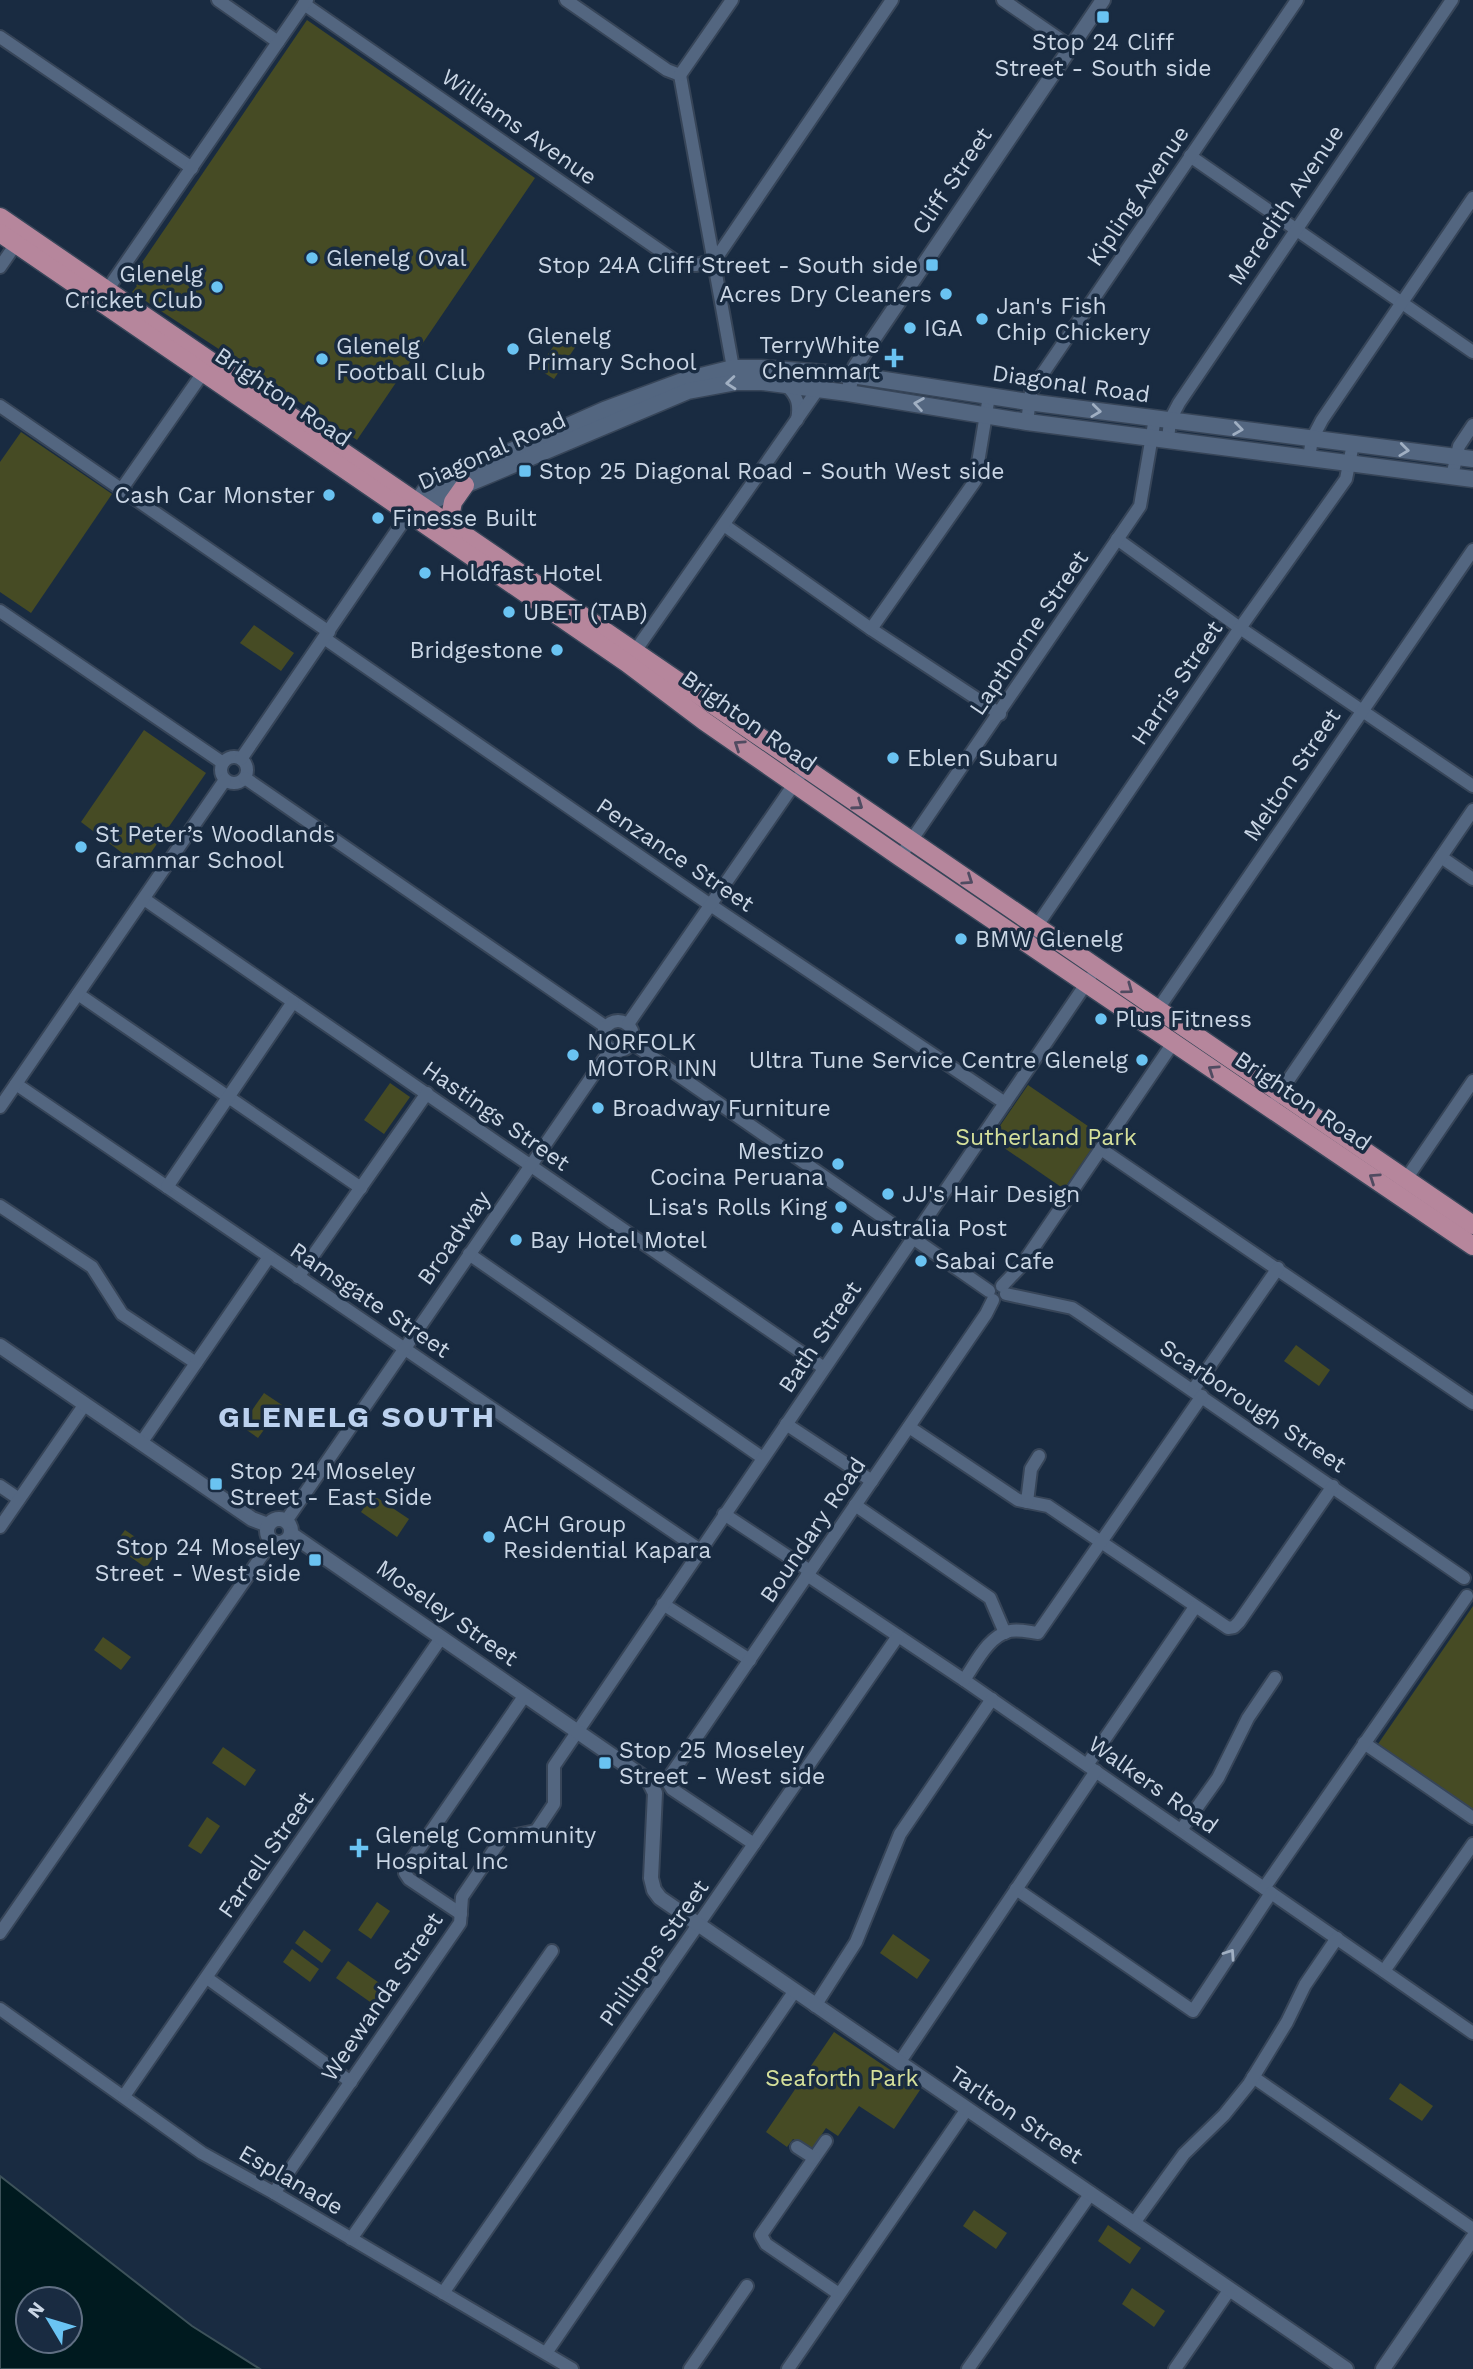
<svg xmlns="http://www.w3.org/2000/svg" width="1473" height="2369" font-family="'Work Sans',sans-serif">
  <rect width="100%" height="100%" fill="#192b41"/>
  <g fill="#464b24">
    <path d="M307,20L535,178L357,440L132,292L137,286L130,280Z"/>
    <path d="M561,335L576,346L554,379L538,369Z"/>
    <path d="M21,432L112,494L31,613L0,592V462Z"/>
    <path d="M254,625L294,653L281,671L240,643Z"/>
    <path d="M144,730L206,773L141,867L81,822Z"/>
    <path d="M390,1083L410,1097L384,1134L364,1120Z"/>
    <path d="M1028,1085L1101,1135L1064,1189L991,1139Z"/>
    <path d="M1296,1345L1330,1370L1319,1386L1284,1361Z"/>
    <path d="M264,1393L282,1405L258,1438L241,1426Z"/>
    <path d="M373,1495L409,1519L397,1537L361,1512Z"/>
    <path d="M125,1530L157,1552L146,1568L114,1545Z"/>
    <path d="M1473,1606V1810L1378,1744Z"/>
    <path d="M103,1637L131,1657L121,1670L94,1650Z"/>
    <path d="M223,1747L256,1770L245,1786L212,1763Z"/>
    <path d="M207,1817L220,1826L201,1854L188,1846Z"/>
    <path d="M377,1902L390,1911L371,1939L358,1930Z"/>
    <path d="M304,1930L331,1950L322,1963L295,1943Z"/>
    <path d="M893,1934L930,1960L917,1979L880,1953Z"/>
    <path d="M292,1949L319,1969L310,1982L283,1962Z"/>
    <path d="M348,1961L385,1987L373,2004L336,1978Z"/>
    <path d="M834,2032L920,2090L894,2129L859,2106L838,2136L826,2128L811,2151L793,2139L787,2147L766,2132Z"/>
    <path d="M1400,2083L1433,2106L1422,2121L1389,2099Z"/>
    <path d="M974,2210L1007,2233L996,2249L963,2226Z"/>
    <path d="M1108,2225L1141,2248L1130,2264L1098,2241Z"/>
    <path d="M1132,2288L1165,2311L1154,2327L1122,2304Z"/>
  </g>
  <path fill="#001a1f" stroke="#3d525a" stroke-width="2" fill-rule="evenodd" d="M0,2176L192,2326L260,2369H0ZM28,2299H70V2341H28Z"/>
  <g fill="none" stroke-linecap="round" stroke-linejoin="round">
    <g stroke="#374558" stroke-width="16">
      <g id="minor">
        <path d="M218,0L278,42"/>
        <path d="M566,0L667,70L680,75"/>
        <path d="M1003,0L1071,47"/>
        <path d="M304,4L681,265H696L715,260L892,0"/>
        <path d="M0,37L192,168"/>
        <path d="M680,75L733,368"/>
        <path d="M680,75L732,0"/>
        <path d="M1190,156L1473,352"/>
        <path d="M0,267L20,238"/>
        <path d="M103,296L307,0"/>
        <path d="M786,385C798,396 800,405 797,420"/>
        <path d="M0,406L329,632"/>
        <path d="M1027,422L1031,392L1039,379L1297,0"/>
        <path d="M1168,440L1170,420L1179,403L1452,0"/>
        <path d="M1309,458L1312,439L1322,420L1473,198"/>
        <path d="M1452,476L1459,446L1473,425"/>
        <path d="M121,490L207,367"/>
        <path d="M724,525L871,629L1000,714"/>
        <path d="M1117,539L1240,628L1473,786"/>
        <path d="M0,611L223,763"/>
        <path d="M871,629L975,481L989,396"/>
        <path d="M324,638L709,904L1005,1103"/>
        <path d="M631,657L818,389"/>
        <circle cx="234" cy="770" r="13"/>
        <path d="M241,759L409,513"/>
        <path d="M245,778L606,1027"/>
        <path d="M900,857L1140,506L1155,418"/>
        <path d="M1441,857L1473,879"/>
        <path d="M144,899L824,1368"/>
        <path d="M1032,933L1240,628L1346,479L1353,444"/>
        <path d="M78,994L361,1188"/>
        <circle cx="618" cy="1036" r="15"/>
        <path d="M628,1024L799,777"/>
        <path d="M1147,1025L1473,550"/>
        <path d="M632,1043L989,1291"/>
        <path d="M16,1084L700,1550"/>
        <path d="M1276,1098L1473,810"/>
        <path d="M0,1107L225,780"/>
        <path d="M1101,1149L1473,1403"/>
        <path d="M1402,1185L1473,1081"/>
        <path d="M167,1187L293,1002"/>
        <path d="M0,1206L92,1267L122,1314L196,1363"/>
        <path d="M469,1254L763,1458"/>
        <path d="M298,1277L427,1093"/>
        <path d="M1002,1286L1021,1266L1173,1043"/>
        <path d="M1006,1294L1072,1308L1084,1316L1464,1578"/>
        <path d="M1193,1390L1278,1268"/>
        <path d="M786,1424L872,1481"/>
        <path d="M909,1427L1018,1500L1048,1506L1228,1628L1234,1627L1239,1622L1333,1486"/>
        <path d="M141,1443L269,1257"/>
        <path d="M0,1486L19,1499"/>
        <path d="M1027,1502L1031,1469L1039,1456"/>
        <path d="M855,1505L990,1598L1005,1633"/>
        <path d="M724,1514L810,1571"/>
        <path d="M286,1521L611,1049"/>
        <path d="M0,1527L85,1404"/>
        <path d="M807,1575L964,1680L1473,2033"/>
        <path d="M663,1604L750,1660"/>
        <path d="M964,1680C976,1663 988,1636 1010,1631C1019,1629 1029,1632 1038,1633L1202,1396"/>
        <path d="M1364,1743L1473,1818"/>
        <path d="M1087,1765L1195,1607"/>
        <path d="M1181,1830L1218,1778L1248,1718L1275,1678"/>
        <path d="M754,1844L672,1789L669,1784L670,1776L986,1314L993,1300"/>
        <path d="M1264,1888L1467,1596"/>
        <path d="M1016,1889L1193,2011L1271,1893"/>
        <path d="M461,1914L409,1879L405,1873L408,1865L525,1695"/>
        <path d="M0,1933L272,1541"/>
        <path d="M1384,1971L1473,1844"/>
        <path d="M207,1978L351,2082"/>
        <path d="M815,2006L856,1942L900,1834L992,1699"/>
        <path d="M0,2009L202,2153L274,2193L572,2369"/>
        <path d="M899,2063L1096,1771"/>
        <path d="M1253,2077L1473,2229"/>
        <path d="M124,2096L441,1638"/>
        <path d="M826,2141L761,2235L766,2244L839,2294"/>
        <path d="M797,2147L814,2158"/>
        <path d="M274,2193L460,1923L462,1897L502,1838L536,1831L554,1804V1766L1090,978"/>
        <path d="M1134,2223L1184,2154L1224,2115L1249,2084L1287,2022L1305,1985L1337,1938"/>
        <path d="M351,2239L552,1951"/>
        <path d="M443,2293L898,1636"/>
        <path d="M546,2353L794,1992"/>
        <path d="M690,2369L747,2286"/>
        <path d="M788,2369L967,2109"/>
        <path d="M968,2369L1091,2193"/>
        <path d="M1175,2369L1230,2289"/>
      </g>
    </g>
    <g stroke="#374558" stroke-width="18">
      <g id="tertiary">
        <path d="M850,384L855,367L866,350L1103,0"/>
        <path d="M0,1346L252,1519L268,1525"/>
        <circle cx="279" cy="1531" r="12"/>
        <path d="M291,1534L649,1781L655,1793L651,1878L654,1890L660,1898L1346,2369"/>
        <path d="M1383,2369L1473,2238"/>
      </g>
    </g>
    <g stroke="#374558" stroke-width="19">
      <g id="secondary">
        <path d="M411,511L427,488L482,464L604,410L685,380L733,368H761L852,375L1028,402L1473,459"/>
        <path d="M413,511L465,485L688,391L737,382H762L848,393L1027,422L1473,479"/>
      </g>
    </g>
    <g stroke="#374558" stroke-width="21">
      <g id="primary">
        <path d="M0,217L1473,1225"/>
        <path d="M0,233L627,663L704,721L900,857L1473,1246"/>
        <path d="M459,529L451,512L453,502L465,485"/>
      </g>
    </g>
    <use href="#minor" stroke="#536680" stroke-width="12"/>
    <use href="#tertiary" stroke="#536680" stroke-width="14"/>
    <use href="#secondary" stroke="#536680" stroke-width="16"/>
    <use href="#primary" stroke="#b6869c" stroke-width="18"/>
  </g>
  <defs><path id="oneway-chevron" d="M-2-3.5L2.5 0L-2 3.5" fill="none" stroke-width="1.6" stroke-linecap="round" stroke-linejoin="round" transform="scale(1.75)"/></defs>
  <g stroke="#a0afc2">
    <use href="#oneway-chevron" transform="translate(731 383) rotate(175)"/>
    <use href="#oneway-chevron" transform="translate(919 404) rotate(-171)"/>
    <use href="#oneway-chevron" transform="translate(1096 411) rotate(7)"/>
    <use href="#oneway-chevron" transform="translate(1238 429) rotate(8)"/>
    <use href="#oneway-chevron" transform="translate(1404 450) rotate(7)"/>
    <use href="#oneway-chevron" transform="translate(1230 1954) rotate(-56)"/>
  </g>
  <g stroke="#504b61">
    <use href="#oneway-chevron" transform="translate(739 745) rotate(-146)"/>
    <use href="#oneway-chevron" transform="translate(858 805) rotate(35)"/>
    <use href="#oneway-chevron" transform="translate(968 880) rotate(34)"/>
    <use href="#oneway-chevron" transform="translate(1128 989) rotate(36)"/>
    <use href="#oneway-chevron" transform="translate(1213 1070) rotate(-146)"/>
    <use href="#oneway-chevron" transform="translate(1374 1178) rotate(-146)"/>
  </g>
  <g fill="#6ac3f2" stroke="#192b41" stroke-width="2.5">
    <rect x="1096" y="10" width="14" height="14" rx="3.5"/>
    <circle cx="312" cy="258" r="7"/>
    <rect x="925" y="258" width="14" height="14" rx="3.5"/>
    <circle cx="217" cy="287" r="7"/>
    <circle cx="946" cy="294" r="7"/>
    <circle cx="982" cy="319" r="7"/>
    <circle cx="910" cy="328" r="7"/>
    <circle cx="513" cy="349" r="7"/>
    <path d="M890.5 347.5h7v7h7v7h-7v7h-7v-7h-7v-7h7z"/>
    <circle cx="322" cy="359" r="7"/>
    <rect x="518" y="464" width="14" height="14" rx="3.5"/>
    <circle cx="329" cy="495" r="7"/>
    <circle cx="378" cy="518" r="7"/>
    <circle cx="425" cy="573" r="7"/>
    <circle cx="509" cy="612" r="7"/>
    <circle cx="557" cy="650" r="7"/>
    <circle cx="893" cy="758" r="7"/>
    <circle cx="81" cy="847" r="7"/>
    <circle cx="961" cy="939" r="7"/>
    <circle cx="1101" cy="1019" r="7"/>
    <circle cx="573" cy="1055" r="7"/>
    <circle cx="1142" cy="1060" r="7"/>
    <circle cx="598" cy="1108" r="7"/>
    <circle cx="838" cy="1164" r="7"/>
    <circle cx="888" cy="1194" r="7"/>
    <circle cx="841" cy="1207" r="7"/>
    <circle cx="837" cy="1228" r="7"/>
    <circle cx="516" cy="1240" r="7"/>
    <circle cx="921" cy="1261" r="7"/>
    <rect x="209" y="1477" width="14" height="14" rx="3.5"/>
    <circle cx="489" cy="1537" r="7"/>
    <rect x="308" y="1553" width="14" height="14" rx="3.5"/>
    <rect x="598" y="1756" width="14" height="14" rx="3.5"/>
    <path d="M355.5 1837.5h7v7h7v7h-7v7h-7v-7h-7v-7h7z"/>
  </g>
  <g text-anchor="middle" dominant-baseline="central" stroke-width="7" stroke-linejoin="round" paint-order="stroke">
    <g font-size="23" fill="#cad6e5" stroke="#192b41" text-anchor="start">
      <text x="1103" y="42" text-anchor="middle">Stop 24 Cliff<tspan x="1103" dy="26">Street - South side</tspan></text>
      <text x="326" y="258">Glenelg Oval</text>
      <text x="918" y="265" text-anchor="end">Stop 24A Cliff Street - South side</text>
      <text x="203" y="274" text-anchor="end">Glenelg<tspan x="203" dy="26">Cricket Club</tspan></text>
      <text x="932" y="294" text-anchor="end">Acres Dry Cleaners</text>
      <text x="996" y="306">Jan's Fish<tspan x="996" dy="26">Chip Chickery</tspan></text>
      <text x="924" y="328">IGA</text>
      <text x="527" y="336">Glenelg<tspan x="527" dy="26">Primary School</tspan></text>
      <text x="880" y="345" text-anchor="end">TerryWhite<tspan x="880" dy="26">Chemmart</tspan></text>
      <text x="336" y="346">Glenelg<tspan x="336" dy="26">Football Club</tspan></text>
      <text x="539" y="471">Stop 25 Diagonal Road - South West side</text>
      <text x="315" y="495" text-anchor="end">Cash Car Monster</text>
      <text x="392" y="518">Finesse Built</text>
      <text x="439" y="573">Holdfast Hotel</text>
      <text x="523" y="612">UBET (TAB)</text>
      <text x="543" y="650" text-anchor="end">Bridgestone</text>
      <text x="907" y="758">Eblen Subaru</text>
      <text x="95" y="834">St Peter’s Woodlands<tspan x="95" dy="26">Grammar School</tspan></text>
      <text x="975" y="939">BMW Glenelg</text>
      <text x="1115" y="1019">Plus Fitness</text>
      <text x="587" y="1042">NORFOLK<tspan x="587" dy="26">MOTOR INN</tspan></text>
      <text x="1128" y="1060" text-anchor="end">Ultra Tune Service Centre Glenelg</text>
      <text x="612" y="1108">Broadway Furniture</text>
      <text x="824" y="1151" text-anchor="end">Mestizo<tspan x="824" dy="26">Cocina Peruana</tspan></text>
      <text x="902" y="1194">JJ's Hair Design</text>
      <text x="827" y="1207" text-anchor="end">Lisa's Rolls King</text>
      <text x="851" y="1228">Australia Post</text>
      <text x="530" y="1240">Bay Hotel Motel</text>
      <text x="935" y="1261">Sabai Cafe</text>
      <text x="230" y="1471">Stop 24 Moseley<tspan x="230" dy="26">Street - East Side</tspan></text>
      <text x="503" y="1524">ACH Group<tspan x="503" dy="26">Residential Kapara</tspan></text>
      <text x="301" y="1547" text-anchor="end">Stop 24 Moseley<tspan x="301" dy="26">Street - West side</tspan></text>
      <text x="619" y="1750">Stop 25 Moseley<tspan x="619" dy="26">Street - West side</tspan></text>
      <text x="375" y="1835">Glenelg Community<tspan x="375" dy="26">Hospital Inc</tspan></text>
    </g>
    <g font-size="23" fill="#cad6e5" stroke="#192b41">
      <text transform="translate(519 127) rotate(35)">Williams Avenue</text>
      <text transform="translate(952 181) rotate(-56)">Cliff Street</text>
      <text transform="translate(1138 196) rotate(-56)">Kipling Avenue</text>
      <text transform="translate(1286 205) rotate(-56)">Meredith Avenue</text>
      <text transform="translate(1071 384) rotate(8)">Diagonal Road</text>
      <text transform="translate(283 397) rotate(34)">Brighton Road</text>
      <text transform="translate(492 451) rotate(-24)">Diagonal Road</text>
      <text transform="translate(1029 633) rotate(-56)">Lapthorne Street</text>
      <text transform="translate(1177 683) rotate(-56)">Harris Street</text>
      <text transform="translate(749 721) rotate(35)">Brighton Road</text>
      <text transform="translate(1292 775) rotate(-56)">Melton Street</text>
      <text transform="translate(675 855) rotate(34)">Penzance Street</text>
      <text transform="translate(1303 1101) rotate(34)">Brighton Road</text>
      <text transform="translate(496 1116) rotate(35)">Hastings Street</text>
      <text transform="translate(454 1238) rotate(-55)">Broadway</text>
      <text transform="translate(370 1300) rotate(34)">Ramsgate Street</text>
      <text transform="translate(820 1337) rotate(-56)">Bath Street</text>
      <text transform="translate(1253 1406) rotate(34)">Scarborough Street</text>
      <text transform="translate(813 1530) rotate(-56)">Boundary Road</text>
      <text transform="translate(447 1613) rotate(35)">Moseley Street</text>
      <text transform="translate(1153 1785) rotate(35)">Walkers Road</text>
      <text transform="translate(266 1855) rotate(-55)">Farrell Street</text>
      <text transform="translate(654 1953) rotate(-55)">Phillipps Street</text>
      <text transform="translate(382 1997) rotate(-56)">Weewanda Street</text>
      <text transform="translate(1016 2115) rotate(34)">Tarlton Street</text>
      <text transform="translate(291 2180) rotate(30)">Esplanade</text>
    </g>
    <g font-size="23" fill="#d5e09b" stroke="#192b41">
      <text x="1046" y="1137">Sutherland Park</text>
      <text x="842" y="2078">Seaforth Park</text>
    </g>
    <g font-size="30" font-weight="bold" letter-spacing="2" fill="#bbd1ef" stroke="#192b41">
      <text x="357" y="1416">GLENELG SOUTH</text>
    </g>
  </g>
  <g transform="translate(49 2320) rotate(308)"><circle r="33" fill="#192b41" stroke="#606f83" stroke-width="2"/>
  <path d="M0-5L12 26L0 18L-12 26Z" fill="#6ac3f2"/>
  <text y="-10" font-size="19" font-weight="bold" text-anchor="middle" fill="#cad6e5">N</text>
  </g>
</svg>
